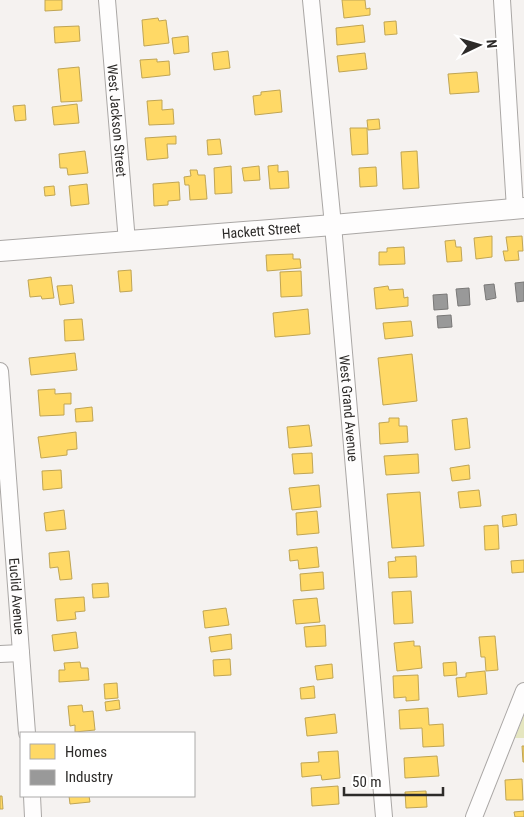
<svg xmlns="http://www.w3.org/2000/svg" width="524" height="817" font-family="'Roboto Condensed',sans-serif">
  <rect width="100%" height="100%" fill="#f5f2f0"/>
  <path fill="#e5e6c0" d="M524,715V738H515Z"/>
  <g fill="#ffd966" stroke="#c0a554">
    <path d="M45,0H62V10L45,11Z"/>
    <path d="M342,0H365L366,9L370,8V15L344,18Z"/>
    <path d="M158,18L159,21L166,20L169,43L144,46L142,20Z"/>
    <path d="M396,21L397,34L385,35L384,22Z"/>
    <path d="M363,25L365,42L337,45L336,28Z"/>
    <path d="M79,26L80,41L55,43L54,27Z"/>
    <path d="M188,36L189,52L174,54L172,38Z"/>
    <path d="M228,51L230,68L214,70L212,53Z"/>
    <path d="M365,53L367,69L339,72L337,56Z"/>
    <path d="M157,59V62L169,61L170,75L142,78L140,60Z"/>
    <path d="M79,67L82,101L61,102L58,69Z"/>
    <path d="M477,72L479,92L450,94L448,74Z"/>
    <path d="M280,90L282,112L255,115L253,96L261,95V92Z"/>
    <path d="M162,100V110L173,109L174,124L149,125L147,101Z"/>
    <path d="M77,104L79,123L54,125L52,107Z"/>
    <path d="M25,105L26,120L15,121L13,106Z"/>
    <path d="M379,119L380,129L368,130L367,120Z"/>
    <path d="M350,128H367L368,154L352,155Z"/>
    <path d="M176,136V144H167L168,158L147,160L145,138Z"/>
    <path d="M220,139L222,154L208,155L207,140Z"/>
    <path d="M85,151L88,173L68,175L67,168H60L59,154Z"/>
    <path d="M417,151L419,188L403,189L401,152Z"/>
    <path d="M278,165V172L288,171L289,188L270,189L268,166Z"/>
    <path d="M231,166L232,193L215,194L214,168Z"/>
    <path d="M259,166L260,180L244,181L242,168Z"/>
    <path d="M376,167L377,186L360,187L359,168Z"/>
    <path d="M190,170H197L198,175H205L207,199L190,200L189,185H185L184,177L191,176Z"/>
    <path d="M179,182L180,200L168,201V205L154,206L153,184Z"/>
    <path d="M87,184L89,204L71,206L69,186Z"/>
    <path d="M54,186L55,195L45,196L44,187Z"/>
    <path d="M492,236V257L476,259L474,238Z"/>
    <path d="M522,236L523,251H518L519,260L505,261L503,251H508L506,237Z"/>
    <path d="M455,240L456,247H461L462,261L447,262L445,241Z"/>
    <path d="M404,247L405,264L379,265V252H387V248Z"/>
    <path d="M293,254V259H300L301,268L267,271L266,255Z"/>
    <path d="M131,270L132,291L120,292L118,271Z"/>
    <path d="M301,271L302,296L281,297L280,272Z"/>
    <path d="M51,277L54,298L42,299L41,296L30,297L28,280Z"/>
    <path d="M72,285L74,303L60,305L57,286Z"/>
    <path d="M388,286L389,290L403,289L404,298L408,297V306L376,309L374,288Z"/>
    <path d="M308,309L310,334L275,337L273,313Z"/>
    <path d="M82,319L84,340L65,341L64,320Z"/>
    <path d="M411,321L413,336L385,339L383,323Z"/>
    <path d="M75,353L77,370L31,375L29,358Z"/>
    <path d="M412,354L417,401L383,405L378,358Z"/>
    <path d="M55,389V394L71,393V404H64V415L40,416L38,390Z"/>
    <path d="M92,407L93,421L76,422L75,409Z"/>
    <path d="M389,418H399V426H407L408,442L380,444L379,423L389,422Z"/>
    <path d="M467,418L470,448L455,450L452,420Z"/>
    <path d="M309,425L312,446L289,448L287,427Z"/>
    <path d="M76,432L77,449L67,450V455L41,458L38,437Z"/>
    <path d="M312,453L313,473L294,474L292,454Z"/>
    <path d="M418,454L419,473L386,475L384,456Z"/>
    <path d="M469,465L470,479L452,481L450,468Z"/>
    <path d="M61,470L62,488L43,490L42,471Z"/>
    <path d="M319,485L321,507L292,510L289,488Z"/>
    <path d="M479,490L481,506L460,508L458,492Z"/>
    <path d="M420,492L424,546L392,548L387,494Z"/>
    <path d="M64,510L66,529L46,531L44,513Z"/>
    <path d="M317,511L319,533L297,535L296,513Z"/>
    <path d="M516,514L517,525L503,527L502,516Z"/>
    <path d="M498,525L499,549L485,550L484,526Z"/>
    <path d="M317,547L319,567L299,569L298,560L290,561L289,550Z"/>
    <path d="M69,551L72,579L60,580L58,567L50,568L49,553Z"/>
    <path d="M416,556L417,577L389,578L388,562L396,561L395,557Z"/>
    <path d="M524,560V572L512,573L511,561Z"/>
    <path d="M323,572L324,589L301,591L300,574Z"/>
    <path d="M108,583L109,597L93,598L92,584Z"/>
    <path d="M411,591L413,623L394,624L392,592Z"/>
    <path d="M84,597L85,611L75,612L76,619L57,621L55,599Z"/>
    <path d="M317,598L320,622L296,624L293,600Z"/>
    <path d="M226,608L229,625L205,628L203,611Z"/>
    <path d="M325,625L326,646L306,647L304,627Z"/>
    <path d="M76,632L78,648L54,651L52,635Z"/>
    <path d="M231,634L232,649L211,652L209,637Z"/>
    <path d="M495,636L498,670L486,671L485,657H481L479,637Z"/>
    <path d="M414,641V646H420L422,668L397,671L394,643Z"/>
    <path d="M230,659L231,675L214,676L213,660Z"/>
    <path d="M80,662L81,668H88L89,680L59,682V670H65L64,663Z"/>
    <path d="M456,662L457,675L444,676L443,663Z"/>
    <path d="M332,664L333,678L317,680L315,666Z"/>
    <path d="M485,671L487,694L458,697L456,678L466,677V673Z"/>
    <path d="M418,675L419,700L406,701V697L394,698L393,676Z"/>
    <path d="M117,683L118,698L105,699L104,684Z"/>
    <path d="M314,686L315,698L301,699L300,688Z"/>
    <path d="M119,700L120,709L106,711L105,702Z"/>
    <path d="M82,705L83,712L93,711L95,730L75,732V725L70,726L68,706Z"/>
    <path d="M428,708L429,725L443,724L444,746L423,747L422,728L400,729L399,710Z"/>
    <path d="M335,714L337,733L307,736L305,718Z"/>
    <path d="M522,746H524V762H523Z"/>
    <path d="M338,751L340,778L322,780L321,775L302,777L301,763L319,762L318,752Z"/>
    <path d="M437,756L439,776L405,778L404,758Z"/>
    <path d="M522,779L523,800H506L505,780Z"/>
    <path d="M338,786L339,804L312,806L311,788Z"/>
    <path d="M426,791L427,807L406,808L405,792Z"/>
    <path d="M0,796H2L3,809H0Z"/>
    <path d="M69,796H89L90,802L70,804Z"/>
    <path d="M524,811V817H515L514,812Z"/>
  </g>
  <g fill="#999" stroke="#797877">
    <path d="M524,282V301L517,302L515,283Z"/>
    <path d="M494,284L496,298L486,300L484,285Z"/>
    <path d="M469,288L470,305L458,306L456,289Z"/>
    <path d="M447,294L448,309L434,310L433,295Z"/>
    <path d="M451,315L452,327L438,328L437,316Z"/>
  </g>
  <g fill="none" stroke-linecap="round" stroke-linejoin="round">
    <g stroke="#aaa7a5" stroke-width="18">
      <g id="minor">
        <path id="s1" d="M107,0L127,242"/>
        <path id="s2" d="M311,0L333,225L384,817"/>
        <path d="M502,0L515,209"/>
        <path id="s3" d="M0,371L27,733"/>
        <path d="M0,654L21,653"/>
        <path d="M32,796L33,817"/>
        <path d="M474,817L524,691"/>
      </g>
    </g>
    <g stroke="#aaa7a5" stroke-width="22">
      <g id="tertiary">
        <path id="s4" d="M0,251L333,225L524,208"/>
      </g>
    </g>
    <use href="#minor" stroke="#fefdfd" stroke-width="16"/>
    <use href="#tertiary" stroke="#fefdfd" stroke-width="20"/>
  </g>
  <g text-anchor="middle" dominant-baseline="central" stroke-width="5" stroke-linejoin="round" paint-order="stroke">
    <g font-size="14" fill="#2d2b29" stroke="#fff">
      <text stroke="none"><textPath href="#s1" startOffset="121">West Jackson Street</textPath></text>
      <text stroke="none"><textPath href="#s4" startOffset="262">Hackett Street</textPath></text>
      <text stroke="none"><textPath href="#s2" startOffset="410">West Grand Avenue</textPath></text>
      <text stroke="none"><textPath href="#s3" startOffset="226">Euclid Avenue</textPath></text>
    </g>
  </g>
  <rect x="20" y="732" width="175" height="65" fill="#ffffff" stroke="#abaaa9"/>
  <rect x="30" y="744" width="25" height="15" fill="#ffd966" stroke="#abaaa9"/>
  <text x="65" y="757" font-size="15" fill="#2d2b29">Homes</text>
  <rect x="30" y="770" width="25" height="15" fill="#999999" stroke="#abaaa9"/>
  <text x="65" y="782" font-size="15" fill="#2d2b29">Industry</text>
  <g transform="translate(479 45) rotate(85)" stroke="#ffffff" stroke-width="4" paint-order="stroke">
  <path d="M0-4L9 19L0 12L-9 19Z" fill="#2d2b29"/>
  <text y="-8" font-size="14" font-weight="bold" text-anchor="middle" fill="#2d2b29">N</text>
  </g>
  <path d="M344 787v8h99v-8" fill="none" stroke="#2d2b29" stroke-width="2.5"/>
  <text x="352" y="787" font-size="15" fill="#2d2b29" stroke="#ffffff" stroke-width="4" paint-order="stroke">50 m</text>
</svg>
